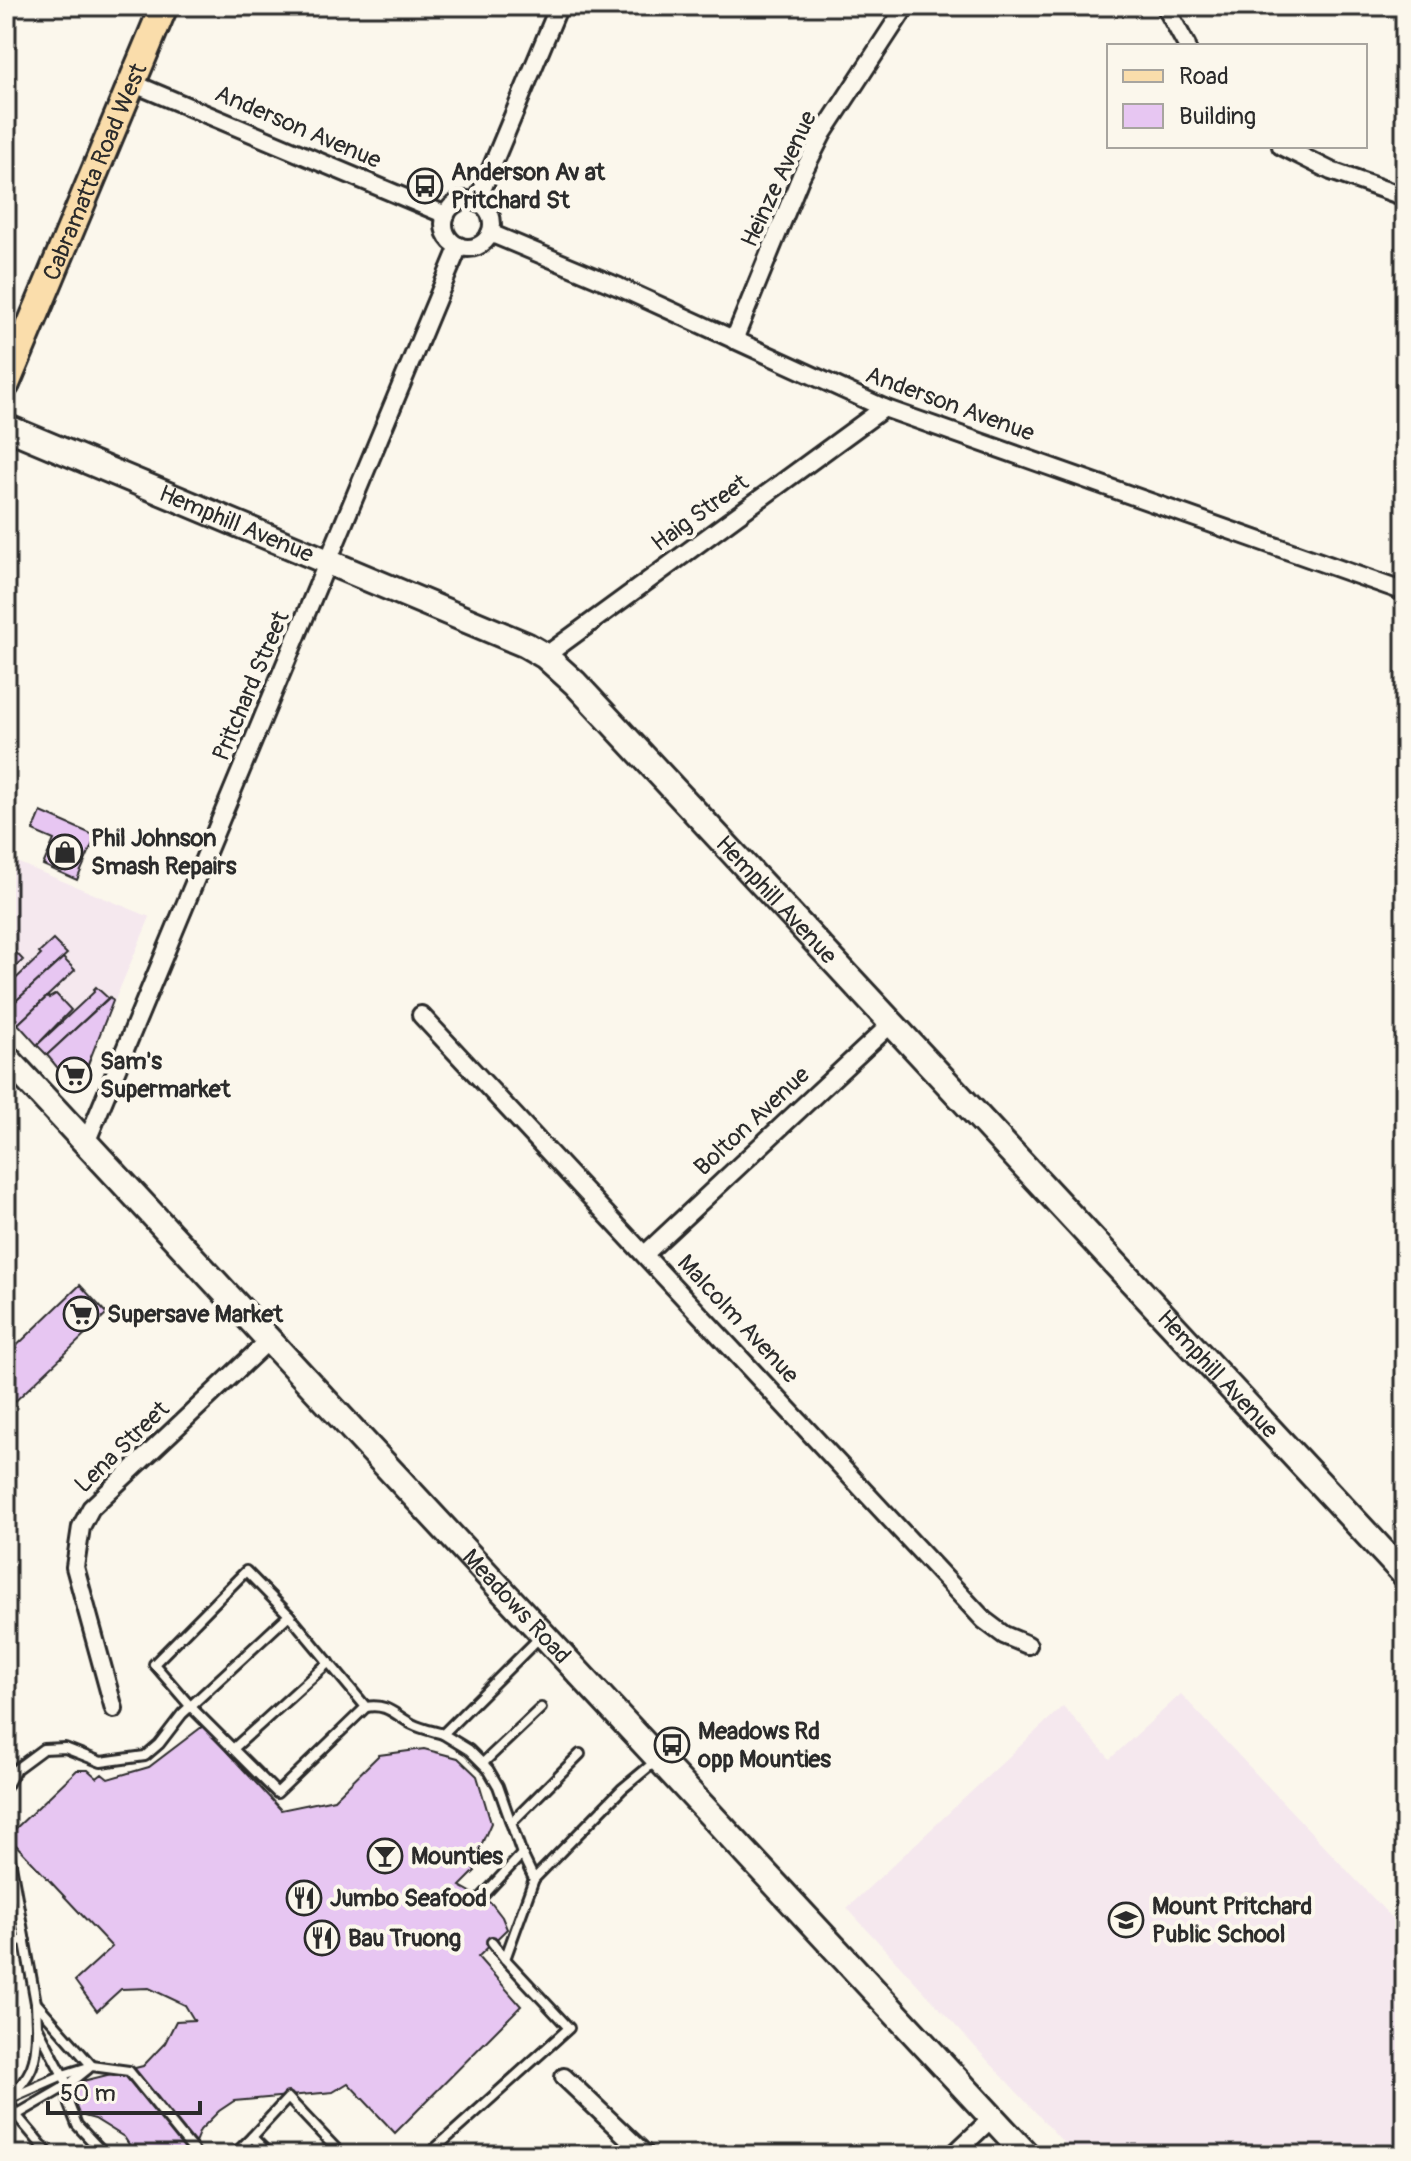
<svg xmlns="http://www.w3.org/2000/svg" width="1411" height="2161" font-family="Pangolin,sans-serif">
  <rect width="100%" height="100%" fill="#fbf7ec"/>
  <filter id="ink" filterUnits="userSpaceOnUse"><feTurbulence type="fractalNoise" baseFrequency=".0125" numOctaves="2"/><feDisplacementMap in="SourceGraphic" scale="16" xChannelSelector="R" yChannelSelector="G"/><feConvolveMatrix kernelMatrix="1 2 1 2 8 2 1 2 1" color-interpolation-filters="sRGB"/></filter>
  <g filter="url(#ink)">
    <g fill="#f5e8ee">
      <path d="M9,859L150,917L80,1083H72L6,1012V866Z"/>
      <path d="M1181,1694L1405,1932V2155H1075L847,1908L1063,1706L1110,1759Z"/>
    </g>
    <g fill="#e7c6f2" stroke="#2b2b2b" stroke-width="2">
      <path d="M41,812L96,836L77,880L43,865L54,840L33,831Z"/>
      <path d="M53,940L67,954L6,1010V988L41,955L39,953Z"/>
      <path d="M6,942L23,960L6,976Z"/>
      <path d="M63,958L75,970L18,1024L6,1010Z"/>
      <path d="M96,987L108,998L47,1055L37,1045L94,992L93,990Z"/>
      <path d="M56,994L71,1010L37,1045L18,1024L48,996L49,998Z"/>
      <path d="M110,997L113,1001L81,1082L71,1084L47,1055Z"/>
      <path d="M80,1285L107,1314L6,1410V1356Z"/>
      <path d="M203,1726L281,1810L334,1799L379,1755L424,1749L458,1758L477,1776L491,1823L476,1857L470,1863L475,1871L460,1886L492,1904L502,1917L507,1929L478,1957L521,2006L395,2133L348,2083L333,2092L234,2101L219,2111L200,2130L190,2155H136L124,2137L95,2119L73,2113L70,2096L79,2082L143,2066L165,2043L176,2021L194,2020L185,2005L149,1988L121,1989L97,2011L75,1981L112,1947L14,1843V1830L77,1770H88L97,1778L102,1774L108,1779L149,1767Z"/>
    </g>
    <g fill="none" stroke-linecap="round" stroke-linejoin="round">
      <g stroke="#2b2b2b" stroke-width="14">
        <g id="lane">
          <path d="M289,1615L246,1571L154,1664L191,1707L277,1793L366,1707"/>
          <path d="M443,1734L469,1750L488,1769L498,1786L522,1854L534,1879"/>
          <path d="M233,1749L329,1662"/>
          <path d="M483,1763L541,1708"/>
          <path d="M6,1787L16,1769L43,1749L65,1748L101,1762L145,1756L159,1744L182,1714L289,1615L366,1707C387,1703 395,1715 412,1724C422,1729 433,1731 443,1734L540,1637"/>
          <path d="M511,1823L580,1754"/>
          <path d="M6,1837L36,2003L37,2026L68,2085L69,2105L77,2125L105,2155"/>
          <path d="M481,1898L522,1854"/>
          <path d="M6,1939L25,1941"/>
          <path d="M492,1942L505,1959"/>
          <path d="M37,2004L92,2066"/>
          <path d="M37,2029C37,2063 32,2076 7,2099L17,2116L50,2155"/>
          <path d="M6,2100L63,2075L92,2066L129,2071L197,2155"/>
          <path d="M6,2121L68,2085L88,2069"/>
          <path d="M252,2137L288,2098L342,2155"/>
          <path d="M234,2155L252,2137L270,2155"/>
          <path d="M428,2155L569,2028L505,1959L534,1879L622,1789L657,1760"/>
        </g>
      </g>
      <g stroke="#2b2b2b" stroke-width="22">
        <g id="street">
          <path d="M1165,6L1187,46"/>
          <path d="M132,83L446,215"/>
          <path d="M1281,146L1331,171L1405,197"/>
          <circle cx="468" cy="224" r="24"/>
          <path d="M477,202L559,6"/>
          <path d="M490,233L619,287L884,408L1405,592"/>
          <path d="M734,340L801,176L823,133L906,6"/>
          <path d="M545,656L884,408"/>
          <path d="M421,1015L984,1620L1004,1635L1028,1645"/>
          <path d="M86,1143L459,246"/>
          <path d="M645,1254L892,1023"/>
          <path d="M114,1709L75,1567L81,1527L91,1508L268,1341"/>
          <path d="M564,2077L646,2155"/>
          <path d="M953,2155L992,2118"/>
        </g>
      </g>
      <g stroke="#2b2b2b" stroke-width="30">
        <g id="secondary">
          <path id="s1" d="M6,427L526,645L545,656L575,683L1405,1575"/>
          <path id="s2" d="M6,1057L1027,2155"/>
        </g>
      </g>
      <g stroke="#2b2b2b" stroke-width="32">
        <g id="primary">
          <path id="s3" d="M6,384L164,6"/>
        </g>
      </g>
      <use href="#lane" stroke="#fbf7ec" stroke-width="8"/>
      <use href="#street" stroke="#fbf7ec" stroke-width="16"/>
      <use href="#secondary" stroke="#fbf7ec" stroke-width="24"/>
      <use href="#primary" stroke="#faddab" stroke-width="26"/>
    </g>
  </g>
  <defs>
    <g id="bus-ring" transform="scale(1.8)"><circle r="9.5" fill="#fbf7ec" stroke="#2b2b2b" stroke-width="1.5"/><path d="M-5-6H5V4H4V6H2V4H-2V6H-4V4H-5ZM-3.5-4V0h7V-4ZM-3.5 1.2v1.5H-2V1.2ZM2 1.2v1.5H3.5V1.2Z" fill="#2b2b2b"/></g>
    <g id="shop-ring" transform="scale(1.8)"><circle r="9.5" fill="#fbf7ec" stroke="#2b2b2b" stroke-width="1.5"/><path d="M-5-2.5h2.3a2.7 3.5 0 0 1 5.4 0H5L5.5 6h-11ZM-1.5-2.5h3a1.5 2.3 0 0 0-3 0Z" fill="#2b2b2b"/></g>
    <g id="supermarket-ring" transform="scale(1.8)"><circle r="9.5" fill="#fbf7ec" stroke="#2b2b2b" stroke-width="1.5"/><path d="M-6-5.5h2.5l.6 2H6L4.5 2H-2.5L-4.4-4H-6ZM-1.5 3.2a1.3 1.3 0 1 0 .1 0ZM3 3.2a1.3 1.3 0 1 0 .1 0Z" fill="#2b2b2b"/></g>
    <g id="bar-ring" transform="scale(1.8)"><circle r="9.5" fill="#fbf7ec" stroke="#2b2b2b" stroke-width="1.5"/><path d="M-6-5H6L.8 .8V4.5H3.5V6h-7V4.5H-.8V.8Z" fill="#2b2b2b"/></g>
    <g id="restaurant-ring" transform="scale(1.8)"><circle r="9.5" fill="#fbf7ec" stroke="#2b2b2b" stroke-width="1.5"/><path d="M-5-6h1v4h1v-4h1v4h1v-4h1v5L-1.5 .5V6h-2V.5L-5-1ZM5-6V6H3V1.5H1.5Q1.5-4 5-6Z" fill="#2b2b2b"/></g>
    <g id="school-ring" transform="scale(1.8)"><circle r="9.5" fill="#fbf7ec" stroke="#2b2b2b" stroke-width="1.5"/><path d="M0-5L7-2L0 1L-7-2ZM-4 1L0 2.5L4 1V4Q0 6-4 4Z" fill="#2b2b2b"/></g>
  </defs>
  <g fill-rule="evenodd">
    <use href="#bus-ring" x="425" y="186"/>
    <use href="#shop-ring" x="65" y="852"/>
    <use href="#supermarket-ring" x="74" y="1075"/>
    <use href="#supermarket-ring" x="81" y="1314"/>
    <use href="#bus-ring" x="672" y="1745"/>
    <use href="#bar-ring" x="385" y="1856"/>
    <use href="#restaurant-ring" x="304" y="1898"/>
    <use href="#school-ring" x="1126" y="1920"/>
    <use href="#restaurant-ring" x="322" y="1938"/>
  </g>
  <g text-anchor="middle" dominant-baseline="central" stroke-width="8" stroke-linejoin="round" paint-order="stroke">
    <g font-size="24" fill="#2b2b2b" stroke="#fbf7ec">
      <text transform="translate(298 127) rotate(23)">Anderson Avenue</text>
      <text stroke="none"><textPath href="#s3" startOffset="230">Cabramatta Road West</textPath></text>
      <text transform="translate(779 179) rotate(-65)">Heinze Avenue</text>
      <text transform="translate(950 404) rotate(20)">Anderson Avenue</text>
      <text transform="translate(700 513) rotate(-36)">Haig Street</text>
      <text stroke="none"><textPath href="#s1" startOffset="250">Hemphill Avenue</textPath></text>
      <text transform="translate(251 686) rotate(-67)">Pritchard Street</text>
      <text stroke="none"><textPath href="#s1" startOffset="922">Hemphill Avenue</textPath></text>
      <text transform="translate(752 1121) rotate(-43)">Bolton Avenue</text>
      <text transform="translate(738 1319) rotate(47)">Malcolm Avenue</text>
      <text stroke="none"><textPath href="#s1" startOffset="1570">Hemphill Avenue</textPath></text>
      <text transform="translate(122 1447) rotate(-44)">Lena Street</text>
      <text stroke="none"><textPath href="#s2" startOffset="750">Meadows Road</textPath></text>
    </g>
    <g font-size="24" font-weight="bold" fill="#2b2b2b" stroke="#fbf7ec" text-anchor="start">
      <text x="451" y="172">Anderson Av at<tspan x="451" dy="28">Pritchard St</tspan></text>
      <text x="91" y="838">Phil Johnson<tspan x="91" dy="28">Smash Repairs</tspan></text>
      <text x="100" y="1061">Sam's<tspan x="100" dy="28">Supermarket</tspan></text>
      <text x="107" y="1314">Supersave Market</text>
      <text x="698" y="1731">Meadows Rd<tspan x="698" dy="28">opp Mounties</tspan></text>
      <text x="411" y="1856">Mounties</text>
      <text x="330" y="1898">Jumbo Seafood</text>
      <text x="1152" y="1906">Mount Pritchard<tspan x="1152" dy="28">Public School</tspan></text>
      <text x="348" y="1938">Bau Truong</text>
    </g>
  </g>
  <rect width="1411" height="2161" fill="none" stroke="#fbf7ec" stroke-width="32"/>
  <rect x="16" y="16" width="1379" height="2129" fill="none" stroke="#2b2b2b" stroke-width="3" filter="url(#ink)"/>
  <rect x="1107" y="44" width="260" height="104" fill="#fbf7ec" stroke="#a8a59f" stroke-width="2"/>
  <rect x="1123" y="70" width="40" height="12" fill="#faddab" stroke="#a8a59f" stroke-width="2"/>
  <text x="1179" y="84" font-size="24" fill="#2b2b2b">Road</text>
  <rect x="1123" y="104" width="40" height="24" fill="#e7c6f2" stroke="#a8a59f" stroke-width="2"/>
  <text x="1179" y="124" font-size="24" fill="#2b2b2b">Building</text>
  <path d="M48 2101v12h152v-12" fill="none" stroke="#2b2b2b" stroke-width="4"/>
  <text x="60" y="2101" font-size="24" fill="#2b2b2b" stroke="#fbf7ec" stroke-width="6" paint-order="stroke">50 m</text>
</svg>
